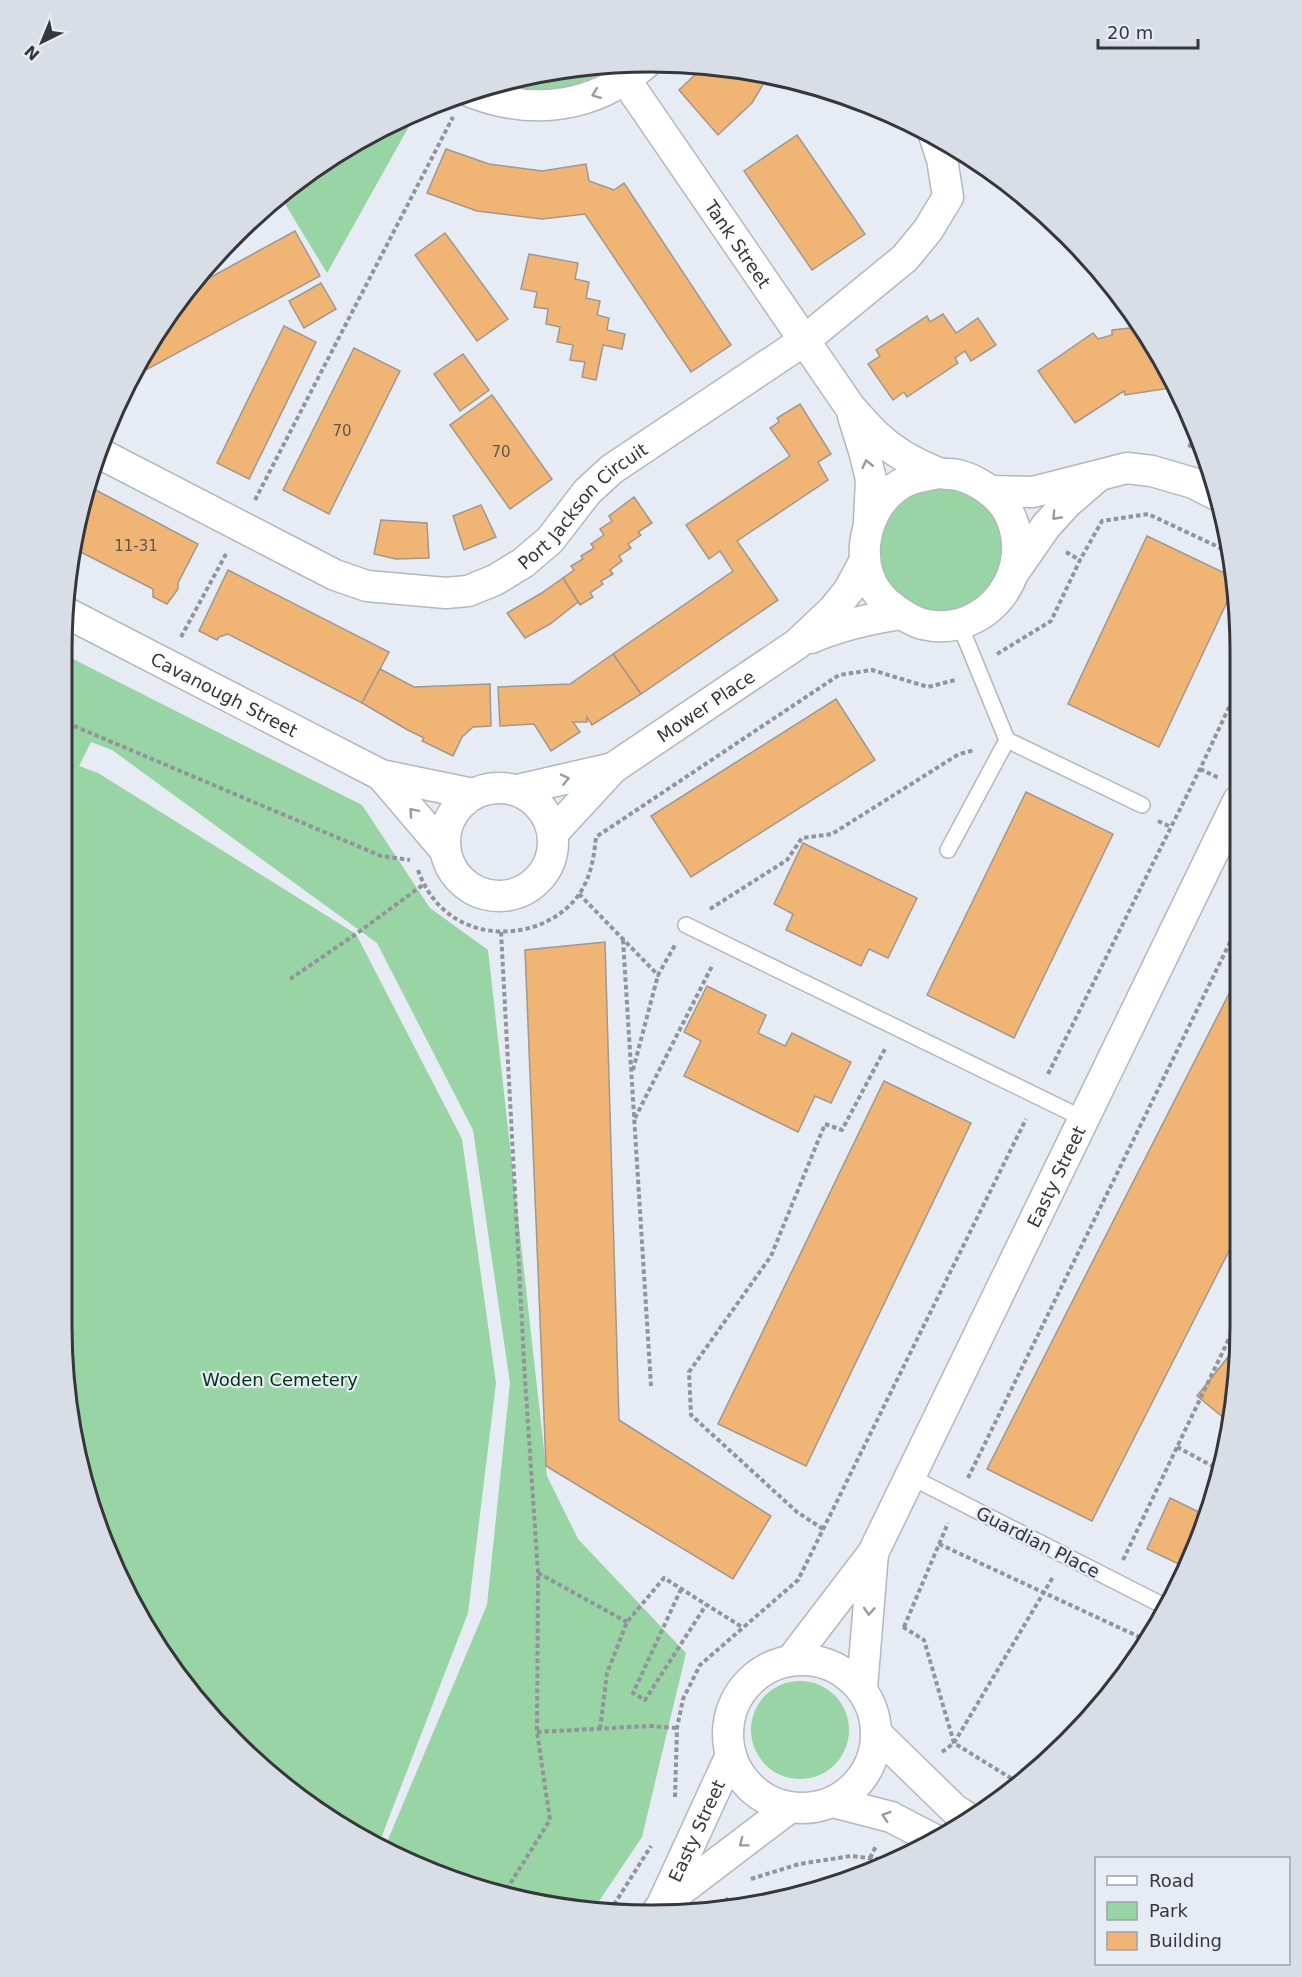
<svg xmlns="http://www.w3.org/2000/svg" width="1302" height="1977" font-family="'DejaVu Sans',sans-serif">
  <rect width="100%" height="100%" fill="#e7ebf4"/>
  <g fill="#98d4a4">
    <path d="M612,63H621L618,67L539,100L484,87L498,82Z"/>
    <path d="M417,112L327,273L285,204L251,222L292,184L390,122Z"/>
    <path d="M958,481L1000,514L1006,568L975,607L921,614L881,586L874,522L888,499Z"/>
    <path d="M67,656L362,805L430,908L488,950L547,1476L578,1539L686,1653L642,1837L593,1910L536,1904L461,1884L384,1849L487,1605L510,1383L473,1130L377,943L112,750L91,742L79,766L98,773L356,934L462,1139L496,1383L468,1613L378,1846L357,1837L292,1794L234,1743L161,1654L93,1515L67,1403Z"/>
    <circle cx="800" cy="1730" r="49"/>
  </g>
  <g fill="#f0b475" stroke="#9f9891" stroke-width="1.5">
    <path d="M704,66L728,67L768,76L752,103L718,135L679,90Z"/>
    <path d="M797,135L865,234L812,270L744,171Z"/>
    <path d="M446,149L489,164L542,171L586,164L589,181L614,190L624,183L731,345L691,372L585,214L542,219L477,211L427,193Z"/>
    <path d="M295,231L320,276L129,379L141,356L189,289Z"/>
    <path d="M445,233L508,319L477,341L415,255Z"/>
    <path d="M529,254L578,263L575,279L589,282L586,298L600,301L597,315L609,318L607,330L625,334L622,349L603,345L596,380L582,377L585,362L570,360L573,345L557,342L560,327L546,324L548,309L534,307L537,292L521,289Z"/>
    <path d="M321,283L336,309L304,328L289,301Z"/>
    <path d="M943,314L956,333L978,318L996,345L971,361L965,351L955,358L958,363L907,397L904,392L893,400L868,364L880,356L876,350L927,316L930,322Z"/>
    <path d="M284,326L316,342L249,479L217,463Z"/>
    <path d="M1140,327L1177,387L1125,395L1124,391L1075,423L1038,371L1093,333L1098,339L1112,335V330Z"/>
    <path d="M354,348L400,371L329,514L283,490Z"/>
    <path d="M463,354L489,390L460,411L434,374Z"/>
    <path d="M492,395L552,479L510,509L450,425Z"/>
    <path d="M800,404L831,454L818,462L828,480L737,541L778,600L641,694L613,654L733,571L720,551L709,559L686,525L790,456L770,428L779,422L777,418Z"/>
    <path d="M90,487L198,544L178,583V589L167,604L153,597V589L73,548Z"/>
    <path d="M634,497L652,523L638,532L641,535L628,544L631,548L619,556L622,561L610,570L613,574L601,581L603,584L590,593L593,597L580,605L563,578L574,570L571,566L583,559L581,556L594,548L591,544L604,535L600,529L612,521L609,516Z"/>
    <path d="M481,505L496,537L464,550L453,516Z"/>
    <path d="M381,520L427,523L429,558L396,559L374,554Z"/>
    <path d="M1147,536L1233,577L1235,585L1159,747L1068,704Z"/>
    <path d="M228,570L389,652L362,703L228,634L219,637L217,640L199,631Z"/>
    <path d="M563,578L578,602L550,624L525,638L507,613L540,594Z"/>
    <path d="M613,654L641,694L592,725L587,717V722H573L580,732L551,751L534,724L500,726L498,687L570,684Z"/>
    <path d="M380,669L414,687L490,684L491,726L473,727L462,737L453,756L422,741L424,738L406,729L362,703Z"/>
    <path d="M836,699L875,760L691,877L651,816Z"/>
    <path d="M1026,792L1113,834L1014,1038L927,995Z"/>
    <path d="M803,843L917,898L888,958L869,949L861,966L786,930L793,914L774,904Z"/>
    <path d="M605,942L619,1420L771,1516L733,1579L546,1466L525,950Z"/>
    <path d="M1238,976L1236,1237L1092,1521L987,1469Z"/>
    <path d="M707,986L766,1015L758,1033L785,1046L792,1033L851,1062L831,1103L815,1096L798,1132L684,1076L701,1041L684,1032Z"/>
    <path d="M884,1081L971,1123L806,1466L718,1424Z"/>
    <path d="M1236,1347L1235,1403L1230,1423L1197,1396Z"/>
    <path d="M1170,1498L1205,1515L1195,1552L1187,1568L1147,1549Z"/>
  </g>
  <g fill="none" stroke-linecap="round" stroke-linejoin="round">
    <g stroke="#b3b7c0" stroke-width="18">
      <g id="service">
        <path d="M1007,740L1142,805"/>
        <path d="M1221,836L1238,844"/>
        <path d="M948,850L1007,740L959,623"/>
        <path d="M686,925L1084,1119"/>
        <path d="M911,1477L1166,1607"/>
      </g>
    </g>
    <g stroke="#b3b7c0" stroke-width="33">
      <g id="minor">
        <path id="s1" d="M625,79L850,407C859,417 868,428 878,437C893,451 916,464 936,472C943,475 951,473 958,475C977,480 995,492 1006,508C1041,566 989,640 922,624C909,620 898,612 887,603C852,573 861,514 895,488C908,478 923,476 938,473"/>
        <path d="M471,92C533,116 594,108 645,64"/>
        <path d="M853,416L864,451L871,479L869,522"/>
        <path id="s2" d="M99,453L335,575L367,586L446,593L468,591L495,580L523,563L550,540L587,492L612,469L805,340L905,258L928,230L948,197L942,159L934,135"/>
        <path d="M991,491L1033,492L1127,468L1152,471L1193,483L1219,496"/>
        <path d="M1014,572L1046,526L1067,503L1096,478"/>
        <path id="s3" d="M67,613L381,775L473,794"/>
        <path d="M811,638C841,625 869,619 901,614"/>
        <path d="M381,775L445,850"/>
        <circle cx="499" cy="842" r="54"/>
        <path d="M517,790L613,768"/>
        <path id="s4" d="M553,833L613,768L797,644L833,610L849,590L865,560"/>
        <path id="s5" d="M792,1659L873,1553L1238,801"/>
        <circle cx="802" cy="1734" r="74"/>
        <path d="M862,1688L873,1553"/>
        <path d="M877,1734L954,1809L971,1820"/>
        <path d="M833,1802L891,1817L935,1840"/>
        <path d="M664,1903L789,1808"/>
        <path id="s6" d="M655,1915L662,1905L731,1755"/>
      </g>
    </g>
    <g stroke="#91949a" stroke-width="4" stroke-dasharray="4.5 3" stroke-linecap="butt">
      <path d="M1188,445L1202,449"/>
      <path d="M255,500L453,117"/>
      <path d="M1066,552L1080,560"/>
      <path d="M181,637L226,554"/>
      <path d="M997,654L1051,621L1080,560L1102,521L1148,514L1229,552"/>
      <path d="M67,723L381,856L410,860"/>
      <path d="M1200,769L1219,778"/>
      <path d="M1158,821L1171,827"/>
      <path d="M418,870C423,884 431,898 442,908C480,945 550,937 580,893C591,876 594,857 596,837L839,675L872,670L928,687L955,680"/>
      <path d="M579,894L658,975L675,945"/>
      <path d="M710,909L787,860L802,838L832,834L959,754L975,750"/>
      <path d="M501,932L525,1379L538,1573L537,1732L550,1820L503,1895"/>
      <path d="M623,940L651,1386"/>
      <path d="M290,979L356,934L424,884"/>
      <path d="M633,1070L658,975"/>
      <path d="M1048,1074L1200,769L1239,686"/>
      <path d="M635,1118L713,964"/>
      <path d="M1177,1447L1218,1469"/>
      <path d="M968,1478L1238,926"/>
      <path d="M823,1529L797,1512L691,1415L689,1372L771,1256L825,1124L842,1130L886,1047"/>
      <path d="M939,1544L1148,1641"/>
      <path d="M1123,1560L1236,1324"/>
      <path d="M538,1573L627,1622"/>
      <path d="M681,1589L633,1693L645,1700L706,1605"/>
      <path d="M903,1627L924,1640L954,1743L1017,1782"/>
      <path d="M904,1627L948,1523"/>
      <path d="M600,1729L607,1673L627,1622L664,1578L742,1627"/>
      <path d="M537,1732L649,1726L677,1728"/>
      <path d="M942,1752L954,1743L1053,1577"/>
      <path d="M675,1797L677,1728L683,1699L700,1665L798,1580L1026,1119"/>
      <path d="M870,1858L876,1846"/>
      <path d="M751,1879L799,1864L851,1856L894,1861"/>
      <path d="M719,1906L730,1897"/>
      <path d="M610,1911L651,1846"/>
    </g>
    <use href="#service" stroke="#fff" stroke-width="15"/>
    <use href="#minor" stroke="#fff" stroke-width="30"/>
  </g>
  <defs><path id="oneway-chevron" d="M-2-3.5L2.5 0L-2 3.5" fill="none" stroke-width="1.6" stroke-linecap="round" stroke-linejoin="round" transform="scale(1.5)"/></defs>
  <g stroke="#9a9b9d">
    <use href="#oneway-chevron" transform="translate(596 94) rotate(159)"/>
    <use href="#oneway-chevron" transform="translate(867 464) rotate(-103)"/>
    <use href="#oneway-chevron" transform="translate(1056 516) rotate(133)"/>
    <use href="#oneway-chevron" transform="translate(565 779) rotate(-13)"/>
    <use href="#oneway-chevron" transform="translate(413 812) rotate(-131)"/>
    <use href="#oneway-chevron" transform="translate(869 1611) rotate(94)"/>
    <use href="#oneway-chevron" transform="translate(886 1816) rotate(-163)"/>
    <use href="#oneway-chevron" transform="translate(743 1843) rotate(143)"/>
  </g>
  <g text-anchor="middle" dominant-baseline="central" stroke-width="4.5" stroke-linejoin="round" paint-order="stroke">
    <g font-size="15" fill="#64564a">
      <text x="342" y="431">70</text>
      <text x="501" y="452">70</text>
      <text x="136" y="546">11-31</text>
    </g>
    <g font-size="18" fill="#36373b" stroke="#e7ebf4">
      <text stroke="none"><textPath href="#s1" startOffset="200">Tank Street</textPath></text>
      <text stroke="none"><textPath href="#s2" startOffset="546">Port Jackson Circuit</textPath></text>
      <text stroke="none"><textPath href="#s3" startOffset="177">Cavanough Street</textPath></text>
      <text stroke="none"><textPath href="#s4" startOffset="200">Mower Place</textPath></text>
      <text stroke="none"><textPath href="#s5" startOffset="552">Easty Street</textPath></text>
      <text transform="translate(1038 1542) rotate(27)">Guardian Place</text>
      <text stroke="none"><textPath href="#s6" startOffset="94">Easty Street</textPath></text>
    </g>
    <g font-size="18" fill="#003512" stroke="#e7ebf4">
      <text x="280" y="1379">Woden Cemetery</text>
    </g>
  </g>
  <path d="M0 0H1302V1977H0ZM651 72H651A579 579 0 0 1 1230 651V1326A579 579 0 0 1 651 1905H651A579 579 0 0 1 72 1326V651A579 579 0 0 1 651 72Z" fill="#d9dde5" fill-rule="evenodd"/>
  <path fill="none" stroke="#36373b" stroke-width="3" d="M651 72H651A579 579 0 0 1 1230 651V1326A579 579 0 0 1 651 1905H651A579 579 0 0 1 72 1326V651A579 579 0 0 1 651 72Z"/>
  <rect x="1095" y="1857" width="195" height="108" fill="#e7ebf4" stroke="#a0a3aa" stroke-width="1.5"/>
  <rect x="1107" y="1876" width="30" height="9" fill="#ffffff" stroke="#a0a3aa" stroke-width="1.5"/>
  <text x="1149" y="1887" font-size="18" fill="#36373b">Road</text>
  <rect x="1107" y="1902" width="30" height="18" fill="#98d4a4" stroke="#a0a3aa" stroke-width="1.5"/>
  <text x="1149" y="1917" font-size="18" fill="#36373b">Park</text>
  <rect x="1107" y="1932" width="30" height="18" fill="#f0b475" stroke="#a0a3aa" stroke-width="1.5"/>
  <text x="1149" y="1947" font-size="18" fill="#36373b">Building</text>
  <g transform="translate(42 42) rotate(223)" stroke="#e7ebf4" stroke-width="4.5" paint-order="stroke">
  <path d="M0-4.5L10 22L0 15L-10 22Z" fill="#36373b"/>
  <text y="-9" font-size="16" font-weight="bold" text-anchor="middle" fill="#36373b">N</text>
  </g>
  <path d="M1098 39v9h100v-9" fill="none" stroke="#36373b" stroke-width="3"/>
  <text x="1107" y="39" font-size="18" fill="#36373b" stroke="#e7ebf4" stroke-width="4.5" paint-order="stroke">20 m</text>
</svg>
